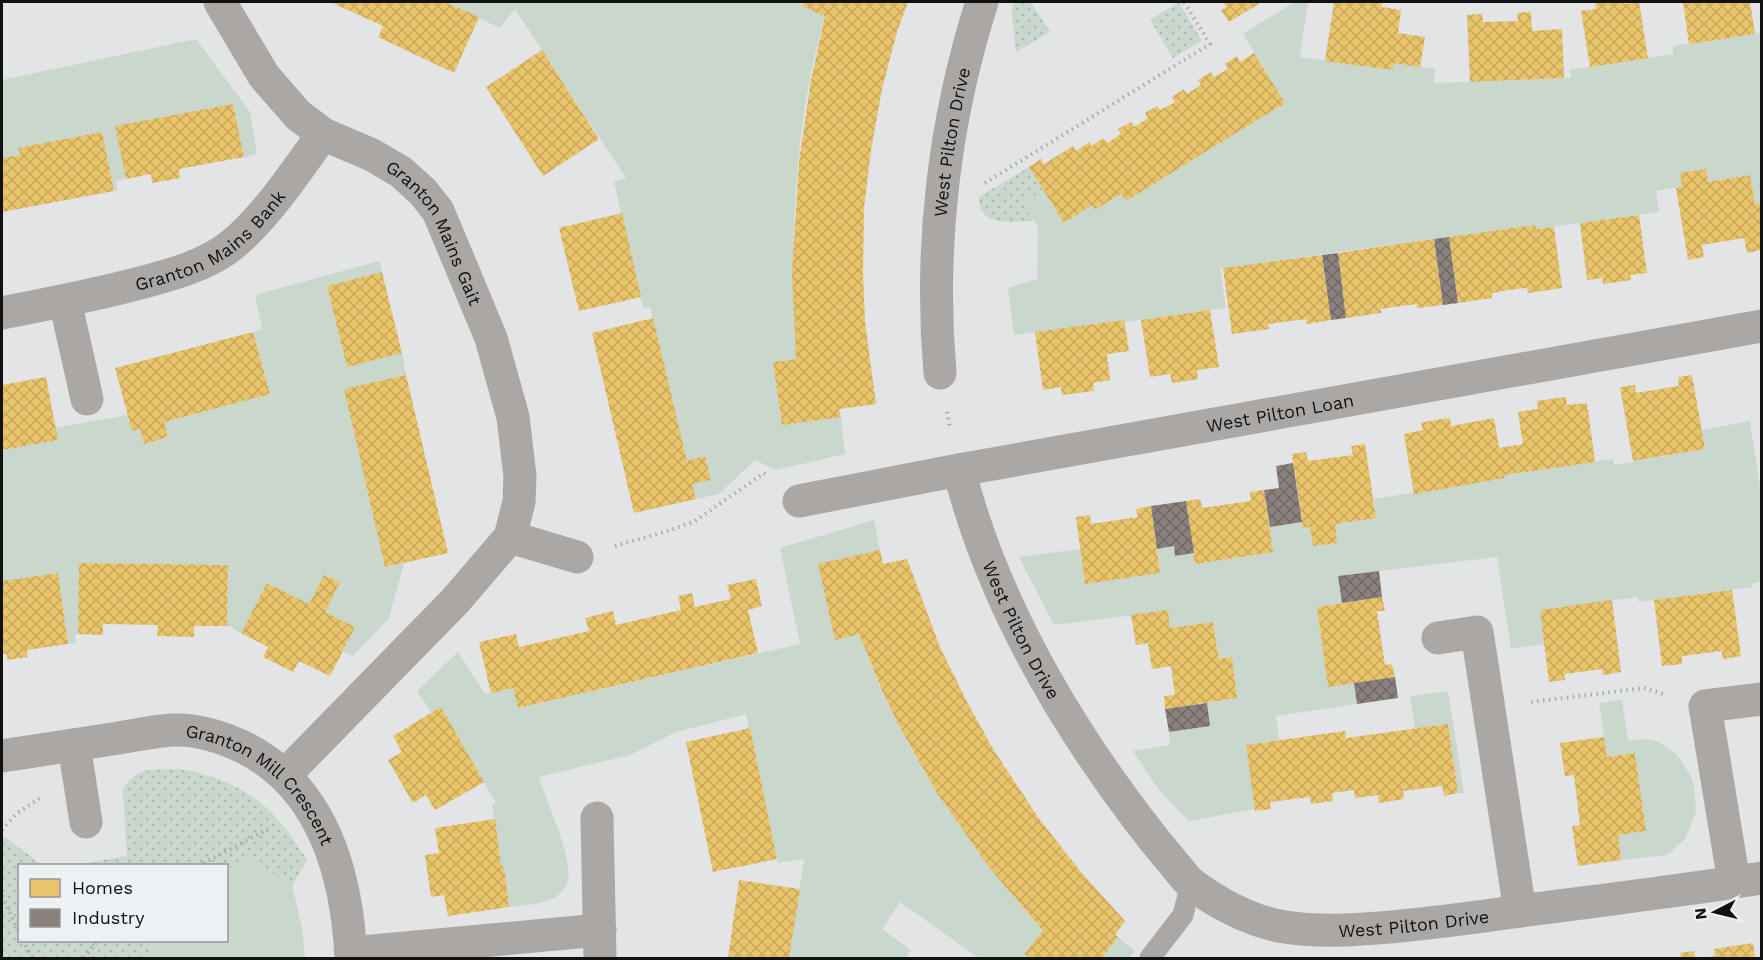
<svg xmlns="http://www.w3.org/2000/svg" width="1763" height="960" font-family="'Work Sans',sans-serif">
  <defs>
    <pattern id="grass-dots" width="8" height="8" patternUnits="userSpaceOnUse" patternTransform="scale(1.5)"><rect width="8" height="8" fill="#cad7cd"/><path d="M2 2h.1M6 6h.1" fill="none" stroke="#acb8af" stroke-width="1.8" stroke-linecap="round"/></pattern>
    <pattern id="homes-cross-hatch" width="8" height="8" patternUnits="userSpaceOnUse" patternTransform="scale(1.5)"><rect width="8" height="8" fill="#e9c46a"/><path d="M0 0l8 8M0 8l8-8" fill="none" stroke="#c7a75b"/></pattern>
    <pattern id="industry-cross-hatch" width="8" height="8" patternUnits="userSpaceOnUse" patternTransform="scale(1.5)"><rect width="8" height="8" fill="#8a817c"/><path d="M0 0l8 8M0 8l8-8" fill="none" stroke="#6f6864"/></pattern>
  </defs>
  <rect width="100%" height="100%" fill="#e2e4e6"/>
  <g fill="url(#grass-dots)">
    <path d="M1013,2H1031L1050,32L1016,52L1012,15Z"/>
    <path d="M1179,2L1202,41L1173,58L1150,20Z"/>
    <path d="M1029,167L1044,191L1023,202L1034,221C1012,221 978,229 979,197Z"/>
    <path d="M179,769C218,775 254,791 280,822C290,833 298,847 307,860L292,886L302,929L305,958H2V835L42,865L20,866V940H226V866L74,865L127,856L123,789C138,765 154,770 179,769Z"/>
  </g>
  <g fill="#cad7cd">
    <path d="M445,2H804L802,5L825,16C793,126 790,245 796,359L773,362L782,425L841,417L845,454L776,470L755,460L719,494L696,499L692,484L711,480L705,456L687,461L650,307L643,308L614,182L626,178L515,9L500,28Z"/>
    <path d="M1292,2H1308L1300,57L1392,70L1393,63L1435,69L1434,83L1571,78L1570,70L1673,54V46L1761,33V203L1755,204L1750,175L1708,182L1705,169L1681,173L1682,186L1656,191L1659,212L1536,229L1535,225L1223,268L1220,269L1226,308L1124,322V320L1014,335L1008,288L1037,279L1038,227L1023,202L1044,191L1064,223L1092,205L1096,210L1121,194L1126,201L1285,103L1243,34L1293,3Z"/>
    <path d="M196,39L250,112L257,154L244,157L233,104L116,126L126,179L116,181L118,190L114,191L102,132L18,148L20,155L2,158V80Z"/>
    <path d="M379,261L382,272L327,286L347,367L402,353L406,375L344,389L385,567L404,563L389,618L353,656L343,652L355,627L325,612L340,582L325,575L309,604L267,583L241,633L233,629V627L227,626L228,565L80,563L78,634L75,635L76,643L68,644L58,573L2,581V450L57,440L55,428L127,415L132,430L140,429L144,443L168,437L164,422L270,394L253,332L262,329L255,295Z"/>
    <path d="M1750,421L1761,495V582L1752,584V587L1639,602L1638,597L1540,610L1545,644L1511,649L1497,557L1338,576L1342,603L1317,607L1328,686L1354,683L1357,704L1276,716L1279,740L1246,745L1255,809L1189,821L1158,789L1133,751L1170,745L1169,732L1210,726L1207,703L1237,698L1232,657L1219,659L1214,622L1170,628L1167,611L1054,625L1019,557L1080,549L1085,584L1160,572L1157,549L1174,546L1175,556L1194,553L1195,564L1272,552L1270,527L1302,522L1303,528L1310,527L1313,546L1335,524L1376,518L1374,499L1504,478V475L1613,459L1614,465L1705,449L1702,430Z"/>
    <path d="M874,520L880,550L835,639L859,634C871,665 883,697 899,726C938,801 987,868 1043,931L1025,954L1031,958H979L900,902L882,929L911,950L906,958H789L804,859L778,863L746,714L676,732L630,755L539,777C546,801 573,858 568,880C567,886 560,895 554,898C542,905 523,905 509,907L504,866H501L492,804L496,803L441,708L432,713L417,691L458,652L485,694L513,688L519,708L800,644L780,548Z"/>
    <path d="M1448,691L1464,793H1458L1448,724L1415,729L1410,696Z"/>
    <path d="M1622,700L1628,741L1646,739L1656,741L1665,746L1678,756L1691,776L1694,786L1696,812L1685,839L1667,855L1621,860L1618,835L1646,831L1635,753L1607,757L1599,703Z"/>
    <path d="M249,856L292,886L302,929L305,958H151L147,941L226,940L227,869Z"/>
    <path d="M1118,937L1135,951L1129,958H1102Z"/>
  </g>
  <g fill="url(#homes-cross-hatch)">
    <path d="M330,2H445L479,17L454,73L378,37L383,26Z"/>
    <path d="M804,2H908L897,32L882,89L871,150L864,208L863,273L865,322L876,404L839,409L841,417L782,425L773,362L796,359L792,273L799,162L811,80L825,16L802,6Z"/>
    <path d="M1223,2H1262L1229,22L1221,10L1226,7Z"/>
    <path d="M1334,2L1353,3V2H1382V7L1401,10L1398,33L1425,37L1420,67L1393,63V70L1325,61Z"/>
    <path d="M1595,2H1624V4L1639,2L1648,58L1590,67L1581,11L1596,9Z"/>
    <path d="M1683,2H1750L1755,34L1689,44Z"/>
    <path d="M1531,12L1532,31L1562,29L1564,78L1470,82L1467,15L1482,14L1483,22L1518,21L1517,13Z"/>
    <path d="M542,50L599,139L543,176L486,87Z"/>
    <path d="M1254,53L1285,103L1126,201L1121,194L1095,210L1092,205L1064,223L1029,167L1041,159L1044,164L1073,146L1076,151L1090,142L1091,146L1104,138L1107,143L1121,134L1118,129L1131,122L1134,127L1148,118L1145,113L1157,106L1160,110L1175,102L1172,97L1184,89L1187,94L1201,85L1198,80L1211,72L1214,77L1228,69L1225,64L1237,56L1240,62Z"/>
    <path d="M233,104L244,157L179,169L180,178L152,183L151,174L126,179L115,126Z"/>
    <path d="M102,132L114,191L2,212V158L20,155L18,148Z"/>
    <path d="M1706,169L1708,182L1750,175L1755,204L1761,203V250L1747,253L1744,238L1702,245L1704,257L1688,260L1676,188L1682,186L1680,173Z"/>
    <path d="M622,213L641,297L579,311L559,228Z"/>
    <path d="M1639,215L1647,273L1630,275L1631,280L1603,284L1602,278L1587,280L1580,223Z"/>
    <path d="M1535,225L1536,229L1554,227L1562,288L1528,293L1527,288L1508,290L1492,293V298L1458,303L1449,237Z"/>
    <path d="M1434,239L1443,305L1417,308V304L1401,306L1381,309V313L1346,318L1338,253Z"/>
    <path d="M1322,255L1331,320L1307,324L1306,319L1268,324L1269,329L1232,334L1223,268Z"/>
    <path d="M382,272L402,353L347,367L327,286Z"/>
    <path d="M1210,310L1219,367L1197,370L1198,379L1172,383L1170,374L1150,377L1141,320Z"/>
    <path d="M653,318L687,461L705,456L711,480L692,484L696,499L634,513L592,333Z"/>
    <path d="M1124,320L1129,351L1107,354L1110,380L1093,383L1094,391L1062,395L1061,387L1043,390L1035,332Z"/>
    <path d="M253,332L270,394L164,422L168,437L144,444L140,429L132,431L115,368Z"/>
    <path d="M406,375L448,553L385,567L344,389Z"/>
    <path d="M1692,375L1705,449L1633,461L1620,387L1635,385L1636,393L1679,386L1678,377Z"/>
    <path d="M46,377L58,440L2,450V385Z"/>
    <path d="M1566,397L1567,405L1587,403L1595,462L1504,475L1505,478L1414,494L1404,434L1423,430L1421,423L1429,421L1450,418L1451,426L1494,418L1499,448L1523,444L1518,412L1538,409L1537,401Z"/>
    <path d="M1365,444L1376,518L1335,524L1337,543L1313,546L1310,527L1303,528L1292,454L1306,452L1308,461L1353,455L1351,446Z"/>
    <path d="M1264,490L1273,552L1195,564L1186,501L1200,499L1202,508L1251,501L1250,492Z"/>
    <path d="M1151,506L1160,573L1085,584L1076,517L1090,515L1091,524L1138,517L1136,509Z"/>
    <path d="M880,550L883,564L907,559L940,647L966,700L993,749L1040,820L1081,872L1125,921L1115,935L1118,937L1102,958H1031L1024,954L1043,931L988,866L937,793L899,726L883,693L859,634L835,640L818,564Z"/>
    <path d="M79,563L228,565L227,626H194V637L157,636L158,625L103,624V635L78,634Z"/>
    <path d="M58,573L68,644L27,650L28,657L7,660V654H2V581Z"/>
    <path d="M324,575L340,582L325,612L355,627L330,676L299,661L293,672L263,657L268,647L241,633L267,583L309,604Z"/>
    <path d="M756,579L762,606L748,610L758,653L518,708L513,688L491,693L479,642L516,634L519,647L589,631L585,618L613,611L616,625L681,610L678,596L692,593L695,607L731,599L727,585Z"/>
    <path d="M1732,590L1741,656L1723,659L1722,651L1682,656V664L1662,666L1654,600Z"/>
    <path d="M1382,597L1385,611H1377L1385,665L1392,664L1395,677L1328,687L1317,607Z"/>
    <path d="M1612,600L1621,672L1603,675L1602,669L1564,674L1565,680L1549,682L1540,610Z"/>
    <path d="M1168,610L1170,628L1213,622L1219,659L1232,657L1237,698L1165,709L1164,696L1175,695L1171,666L1152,669L1148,643L1136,645L1131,615Z"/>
    <path d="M441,707L484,782L435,810L426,795L413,803L388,760L402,752L393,736Z"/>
    <path d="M1448,724L1458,793L1444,796L1442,786L1403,791L1404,799L1379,803L1378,795L1355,798L1354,790L1332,793L1333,801L1311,804L1310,797L1270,802L1271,809L1255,811L1246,745L1345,731L1346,738Z"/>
    <path d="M750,728L777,859L713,872L686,742Z"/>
    <path d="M1604,737L1607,757L1635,753L1646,831L1618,835L1621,860L1578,866L1572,826L1580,825L1574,775L1565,776L1560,743Z"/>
    <path d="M495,819L501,866H504L509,907L448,916L444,895L431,897L425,855L439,853L435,828Z"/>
    <path d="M739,880L800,889L789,958H728Z"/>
    <path d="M1753,943L1755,958H1709V957L1715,956L1714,949Z"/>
    <path d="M1694,951L1695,958H1681L1680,953Z"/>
  </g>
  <g fill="url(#industry-cross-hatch)">
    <path d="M1449,237L1458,303L1443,305L1434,239Z"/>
    <path d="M1338,253L1346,318L1331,320L1322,255Z"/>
    <path d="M1293,463L1302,522L1270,527L1264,490L1279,488L1276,466Z"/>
    <path d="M1186,501L1194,553L1175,556L1174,546L1157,549L1151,506Z"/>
    <path d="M1379,571L1382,597L1342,603L1338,576Z"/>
    <path d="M1395,677L1398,698L1357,704L1354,683Z"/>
    <path d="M1207,703L1210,726L1169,732L1165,709Z"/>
  </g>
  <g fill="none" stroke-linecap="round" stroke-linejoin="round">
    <g stroke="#aba9a9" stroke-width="4" stroke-dasharray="1.5 4.5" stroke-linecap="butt">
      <path d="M985,183L1210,44L1184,2"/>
      <path d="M947,412L950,428"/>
      <path d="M615,546L671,530L695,521L764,473L768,477"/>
      <path d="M1531,702L1644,688L1666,695"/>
      <path d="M2,830L16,814L40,798"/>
      <path d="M198,866L272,827"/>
      <path d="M2,896L20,934"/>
      <path d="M23,940L32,958"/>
      <path d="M84,958L98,940"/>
    </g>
    <path stroke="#aaa7a5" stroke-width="21" d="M1150,958L1183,915L1191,884"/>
    <g stroke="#aaa7a5" stroke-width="33">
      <path id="s1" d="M220,2L264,76L298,115L323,134L372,155L401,172L423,192L438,211L491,338L513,417L520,476L519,502L510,537L456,600L285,775"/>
      <path d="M65,301L87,399"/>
      <path id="s2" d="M2,313C48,304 95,295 140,283C171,275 208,265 233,244C266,217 297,170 323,134"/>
      <path id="s3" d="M940,373C929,248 944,121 982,2"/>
      <path id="s4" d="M959,470C992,598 1059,715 1138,819C1150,835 1162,850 1175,865C1181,872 1186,880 1193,885C1217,903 1249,920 1279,926C1317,933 1353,930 1391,927C1432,923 1472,918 1513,912C1596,901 1679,891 1762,878"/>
      <path id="s5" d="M799,501L959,470L1762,326"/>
      <path d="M510,537L577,557"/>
      <path d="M1438,638L1477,632L1520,911"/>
      <path d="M74,745L86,822"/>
      <path id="s6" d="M2,756C41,750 80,744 119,738C136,735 155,731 173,730C196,729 222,737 243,747C323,787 347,875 351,958"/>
      <path d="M597,818L600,958"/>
      <path d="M1734,882L1705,706L1762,699"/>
      <path d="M351,953L600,930"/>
    </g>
  </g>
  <g text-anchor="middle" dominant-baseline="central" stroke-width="6" stroke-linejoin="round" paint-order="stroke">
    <g font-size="18" fill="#101112" stroke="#eef1f4">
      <text stroke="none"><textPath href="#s3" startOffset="232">West Pilton Drive</textPath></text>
      <text stroke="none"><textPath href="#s2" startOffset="225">Granton Mains Bank</textPath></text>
      <text stroke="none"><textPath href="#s1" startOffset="326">Granton Mains Gait</textPath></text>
      <text stroke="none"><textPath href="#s5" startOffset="489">West Pilton Loan</textPath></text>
      <text stroke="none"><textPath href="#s4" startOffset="172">West Pilton Drive</textPath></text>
      <text stroke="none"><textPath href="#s6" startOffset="282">Granton Mill Crescent</textPath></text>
      <text stroke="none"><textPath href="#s4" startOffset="712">West Pilton Drive</textPath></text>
    </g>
  </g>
  <rect width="1763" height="960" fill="none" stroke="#101112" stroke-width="6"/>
  <rect x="18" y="864" width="210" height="78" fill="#eef1f4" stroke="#95979a" stroke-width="1.5"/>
  <rect x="30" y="879" width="30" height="18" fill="#e9c46a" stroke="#95979a" stroke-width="1.5"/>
  <text x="72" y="894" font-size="18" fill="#101112">Homes</text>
  <rect x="30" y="909" width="30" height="18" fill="#8a817c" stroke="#95979a" stroke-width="1.5"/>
  <text x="72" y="924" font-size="18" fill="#101112">Industry</text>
  <g transform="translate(1715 912) rotate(263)" stroke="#eef1f4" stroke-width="4.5" paint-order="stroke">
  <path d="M0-4.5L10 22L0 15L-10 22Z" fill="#101112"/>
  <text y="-9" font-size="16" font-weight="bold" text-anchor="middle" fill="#101112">N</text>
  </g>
</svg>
